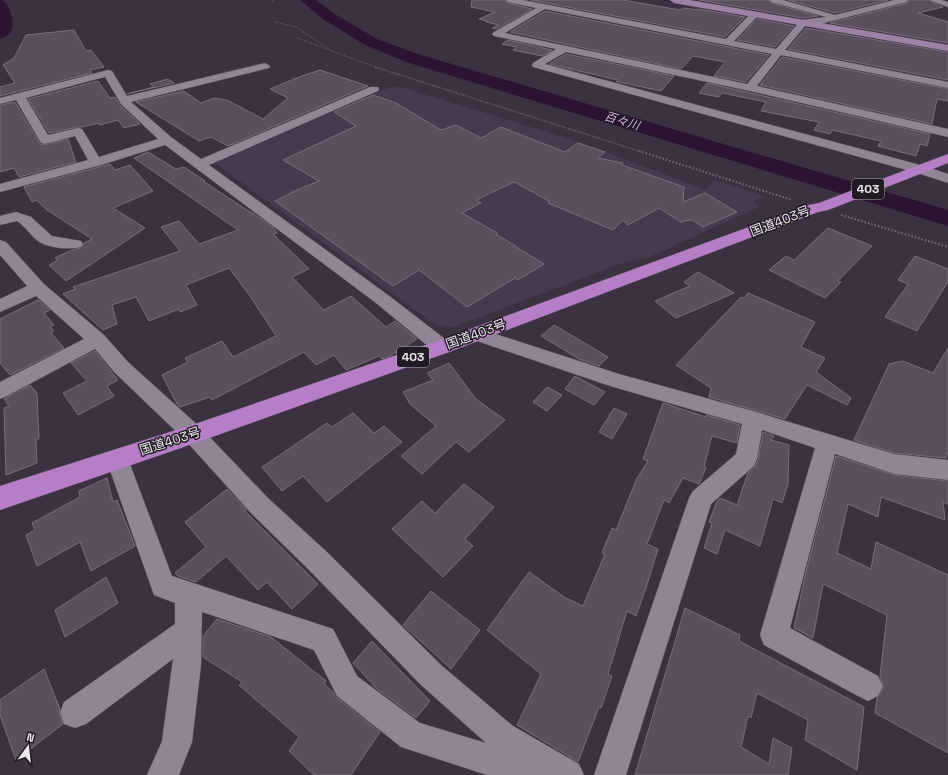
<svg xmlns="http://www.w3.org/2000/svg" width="948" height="775" font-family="'Space Grotesk','Noto Sans JP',sans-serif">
  <rect width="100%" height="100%" fill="#3c3140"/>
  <path fill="#48394d" d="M398,86L583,143L706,190L714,180L767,197L752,201L759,207L649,257L628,261L454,327L435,325L215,163L386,89Z"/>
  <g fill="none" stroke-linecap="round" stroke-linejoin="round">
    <path fill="#2b1432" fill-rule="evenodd" d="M662,0H666L679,3L678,4Z"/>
    <g fill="#2b1432" fill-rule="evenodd">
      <path d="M0,0L5,1C13,13 19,34 0,39Z"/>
      <path d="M300,0H316L333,13L377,39L421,55L948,210V226L409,63L365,45L323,19Z"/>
    </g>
  </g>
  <g fill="#5b4f5e" stroke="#796d7d">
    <path d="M472,0H505L507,3L532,9L496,29L492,28L499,25L486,22L487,21L479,19L495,12L471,7Z"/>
    <path d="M531,0H623L680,10L683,8L698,10V9L745,17L725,37Z"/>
    <path d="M699,0H769L771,3L818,16L803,18Z"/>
    <path d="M788,0H888L835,13Z"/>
    <path d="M909,0H928L943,7L918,13L948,22V43L830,23L907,3Z"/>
    <path d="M545,11L769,55L746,82L714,76L725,62L693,56L681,69L510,32Z"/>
    <path d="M757,19L794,26L775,47L737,40Z"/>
    <path d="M806,28L948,52V80L788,49Z"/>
    <path d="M74,30L86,51L91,50L104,67L90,70L92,73L0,96V87L15,83L3,65L14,58L26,35Z"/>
    <path d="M508,40L552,50L542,56L513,50L517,47L502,44Z"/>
    <path d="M566,54L674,76L661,91L619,82H616L618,80L549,64Z"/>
    <path d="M782,57L948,89V101L937,99L932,124L760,85Z"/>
    <path d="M320,70L368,86L228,146L211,137L199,141L136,102L184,91L201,103L214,98L227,100L263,119L288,98L270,89L299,77Z"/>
    <path d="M168,79L174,83L127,94L154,87L150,84Z"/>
    <path d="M98,81L110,98L115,97L120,105L140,124L124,128L118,120L100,125L99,123L82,127H78L49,133L28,99Z"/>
    <path d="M707,83L930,134L927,146L920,144L916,156L878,146L881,141L832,130L830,134L814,130L819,122L761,111L766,102L722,93L719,97L699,93Z"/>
    <path d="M373,95L396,103L441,130L456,125L481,138L501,127L565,152L578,143L605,152L598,158L623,163L622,165L684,187L683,202L705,193L737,212L703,227L692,220L682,221V223L659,208L628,225L623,220L613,230L548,203L549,201L514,182L476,200L481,203L462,213L497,233L496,234L544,264L518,280L515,278L467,307L419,270L393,286L275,201L293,192H292L319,181L283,160L356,126L334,112Z"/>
    <path d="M15,102L40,144L45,145L68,139L76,162L19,177L14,168L0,172V105Z"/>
    <path d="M148,152L176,169L184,167L205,181H203L250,212H251L273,227L277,233L273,234L309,269L292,277L324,310L351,296L386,327L395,321L417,339L388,357L382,359L379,356L346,370L334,355L316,365L304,352L212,400L210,397L180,407L177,404L162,375L188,362L185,358L222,341L233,357L276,336L250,296L229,268L186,285L197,305L180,312L179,309L149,321L136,297L112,305L117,324L103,330L63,294L75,289L73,287L180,251L161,227L179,221L199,244L238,230L134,158Z"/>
    <path d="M110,164L115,170L130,165L153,191L113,208L145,228L66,281L49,265L58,260L55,258L72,250L81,248L84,243L92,239L47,210L36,200L32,202L24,187Z"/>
    <path d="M828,228L872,246L838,281L841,282L825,298L769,270L786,256L794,260Z"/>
    <path d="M915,256L948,269V282L917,331L885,317L908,284L898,280Z"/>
    <path d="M698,272L734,293L676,318L655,301L690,286L684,282Z"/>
    <path d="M748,293L815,322L801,347L825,358L816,372L851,398L847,405L807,385L785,419L709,397L711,388L676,365L741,297L744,298Z"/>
    <path d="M38,300L50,310L44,313L54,325L50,327L54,331L51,333L64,348L10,375L0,363V319Z"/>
    <path d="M554,325L608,357L599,366L579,359L541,336Z"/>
    <path d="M948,348V452L946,458L894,453L854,440L889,364L903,361L933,373Z"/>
    <path d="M95,351L118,380L107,386L114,396L78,415L63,393L87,381L71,363Z"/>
    <path d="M449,363L476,399L505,420L469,452L456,442L422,474L401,456L436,426L410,404L403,392L433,380L427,373Z"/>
    <path d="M575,376L605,392L594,405L565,389Z"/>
    <path d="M30,385L37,393L39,438L36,441L37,463L6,475L4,408L9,406L4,399Z"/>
    <path d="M547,387L562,395L547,411L533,402Z"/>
    <path d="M663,403L706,417V415L740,425L737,443L712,436L704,467L706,468L699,484L683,478L669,503L664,500L647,544L658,549L646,588L636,616L627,611L608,674L612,676L601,708L599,707L578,762L517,725L541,674L487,630L529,572L564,597L583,606L605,554L602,553L612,528L616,530L637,478L648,461L643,459Z"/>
    <path d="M614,408L627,414L612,439L599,432Z"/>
    <path d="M353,413L374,433L384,426L402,442L327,502L303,476L282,491L262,467L327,423L332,427Z"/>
    <path d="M763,432L774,436L771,440L789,445L788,484L782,503L773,499L760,546L725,530L717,554L704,548L712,523L709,522L717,501L720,498L737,505L748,473L755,467L758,460Z"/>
    <path d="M836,456L894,475L948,481V504L943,502L945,520L881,497L878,517L848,504L837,553L871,569L876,542L948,575V753L875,713L877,698L884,687L880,676L887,615L823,584L813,638L794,628L805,576Z"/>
    <path d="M107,478L113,502L117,500L135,546L91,571L80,542L37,566L26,535L35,530L32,523L80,497L79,491Z"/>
    <path d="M464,484L494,507L465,539L473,546L443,577L392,529L422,501L435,513Z"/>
    <path d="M227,489L247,510L245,511L318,584L292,609L267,582L258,590L226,556L196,582L178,576L175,573L206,547L185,522Z"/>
    <path d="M106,577L118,603L65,637L55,610Z"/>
    <path d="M431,591L480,630L451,669L403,625Z"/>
    <path d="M685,608L740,635L739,641L864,707L857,770L805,740L808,720L757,693L751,718L748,716L741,747L769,764L773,738L792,748L788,775H635Z"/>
    <path d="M217,619L271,637L326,681L324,684L333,692L336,697L380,732L351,775H314L289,751L299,737L239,685L242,682L203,657V636Z"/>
    <path d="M372,641L430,701L416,718L377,689L353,663Z"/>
    <path d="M44,669L60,709L59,714L63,724L16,760L0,715V700Z"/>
  </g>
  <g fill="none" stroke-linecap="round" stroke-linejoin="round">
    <g stroke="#584f5b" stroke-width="1">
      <g id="street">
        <path d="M506,0H523L726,39L752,12H758L759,14L758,16L734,41L776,49L801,20L826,17L771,2L770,0H783L835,15L894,0H908L907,2L816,25H806L785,50L948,82V88L781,55L757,86L948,129V137L750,91L566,52L545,64L924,166L948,174V183L914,172L533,67L532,65L533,63L556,49L494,36L492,34L494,32L536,8L507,2ZM545,9L772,54L747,84L505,33Z"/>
        <path d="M929,0H941L948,2V7Z"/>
        <path d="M265,63L270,66L269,68L131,102L171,137L201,159L370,87H378L379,89L378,91L209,165L388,295L449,342L451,347L449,352L442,354L435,352L376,303L165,145L101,165L0,192V184L88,160L75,136L45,144L41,143L16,100L0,104V98L108,70L112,71L127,96ZM105,77L121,104L158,139L99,157L82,129L78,128L48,135L26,98Z"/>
        <path d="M16,212L31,217L52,236L81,241L83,244L81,247C69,250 47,248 38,241C30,235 25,226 17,221L0,225V216Z"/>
        <path d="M0,240L6,242L44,284L104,335L128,362L201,428L268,498L328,553L441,665L513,726L579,764L584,775H487L401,747L337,696L314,650L202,612L201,665L192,742L179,775H147L162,741L173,659L86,724L75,728L64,724L60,713L64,702L175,624V603L154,595L106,459L109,452L117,450L125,452L128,459L172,576L333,629L357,676L420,723L486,743L421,685L310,571L252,514L185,440L114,372L95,349L7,396L0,399V382L84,339L36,296L0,312V299L27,286L0,255Z"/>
        <path d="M477,328L619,374L753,411L894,454L948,460V480L894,474L835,454L790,628L878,676L883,686L878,696L868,701L858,696L764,645L760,635L815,448L762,430L757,459L754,466L711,504L626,775H594L689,498L693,491L736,454L742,424L610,386L471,339L468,334L471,329Z"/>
      </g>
    </g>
    <g stroke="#584f5b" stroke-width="1">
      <path id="secondary" d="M670,0H689L948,45V51L674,3Z"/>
    </g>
    <g stroke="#584f5b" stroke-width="1">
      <path id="highway" d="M948,154V163L828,210L818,212L449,352L201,441L0,510V486L192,425L435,342L809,205L819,203Z"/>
    </g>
    <g stroke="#756b78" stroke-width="1" stroke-dasharray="1 1.5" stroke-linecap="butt">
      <path d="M272,0L274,2"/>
      <path d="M275,22L296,27L329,49"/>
      <path d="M297,38L378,68"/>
    </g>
    <path stroke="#756b78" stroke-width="1.5" stroke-dasharray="1 1.5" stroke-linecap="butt" d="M375,67L642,152"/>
    <g stroke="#756b78" stroke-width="2" stroke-dasharray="1.5 2" stroke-linecap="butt">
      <path d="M639,151L792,200"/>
      <path d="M841,215L948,247"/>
    </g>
    <use href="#street" fill="#918495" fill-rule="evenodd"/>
    <use href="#secondary" fill="#9c82a4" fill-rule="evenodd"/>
    <use href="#highway" fill="#b57ec6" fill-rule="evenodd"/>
  </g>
  <g text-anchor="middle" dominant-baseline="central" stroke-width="3" stroke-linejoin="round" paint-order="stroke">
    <g font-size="12" font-style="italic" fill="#daade7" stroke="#201b22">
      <text transform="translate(622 121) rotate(17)">百々川</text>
    </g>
    <g fill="#201b22" stroke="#b0aab2" stroke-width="1">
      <rect x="852" y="179" width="32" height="20" rx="3"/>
      <rect x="397" y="347" width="32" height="20" rx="3"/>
    </g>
    <g font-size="12" font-weight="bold" fill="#eee7f0">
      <text x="868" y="189">403</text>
      <text x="413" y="357">403</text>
    </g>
    <g font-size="13" fill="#eee7f0" stroke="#201b22">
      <text transform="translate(780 221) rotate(-21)">国道403号</text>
      <text transform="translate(476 334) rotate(-20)">国道403号</text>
      <text transform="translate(170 441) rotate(-18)">国道403号</text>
    </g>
  </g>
  <g transform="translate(28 747) rotate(15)" stroke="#201b22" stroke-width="3" paint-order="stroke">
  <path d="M0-3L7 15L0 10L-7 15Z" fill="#eee7f0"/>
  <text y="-6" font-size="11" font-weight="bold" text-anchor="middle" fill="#eee7f0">N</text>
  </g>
</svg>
